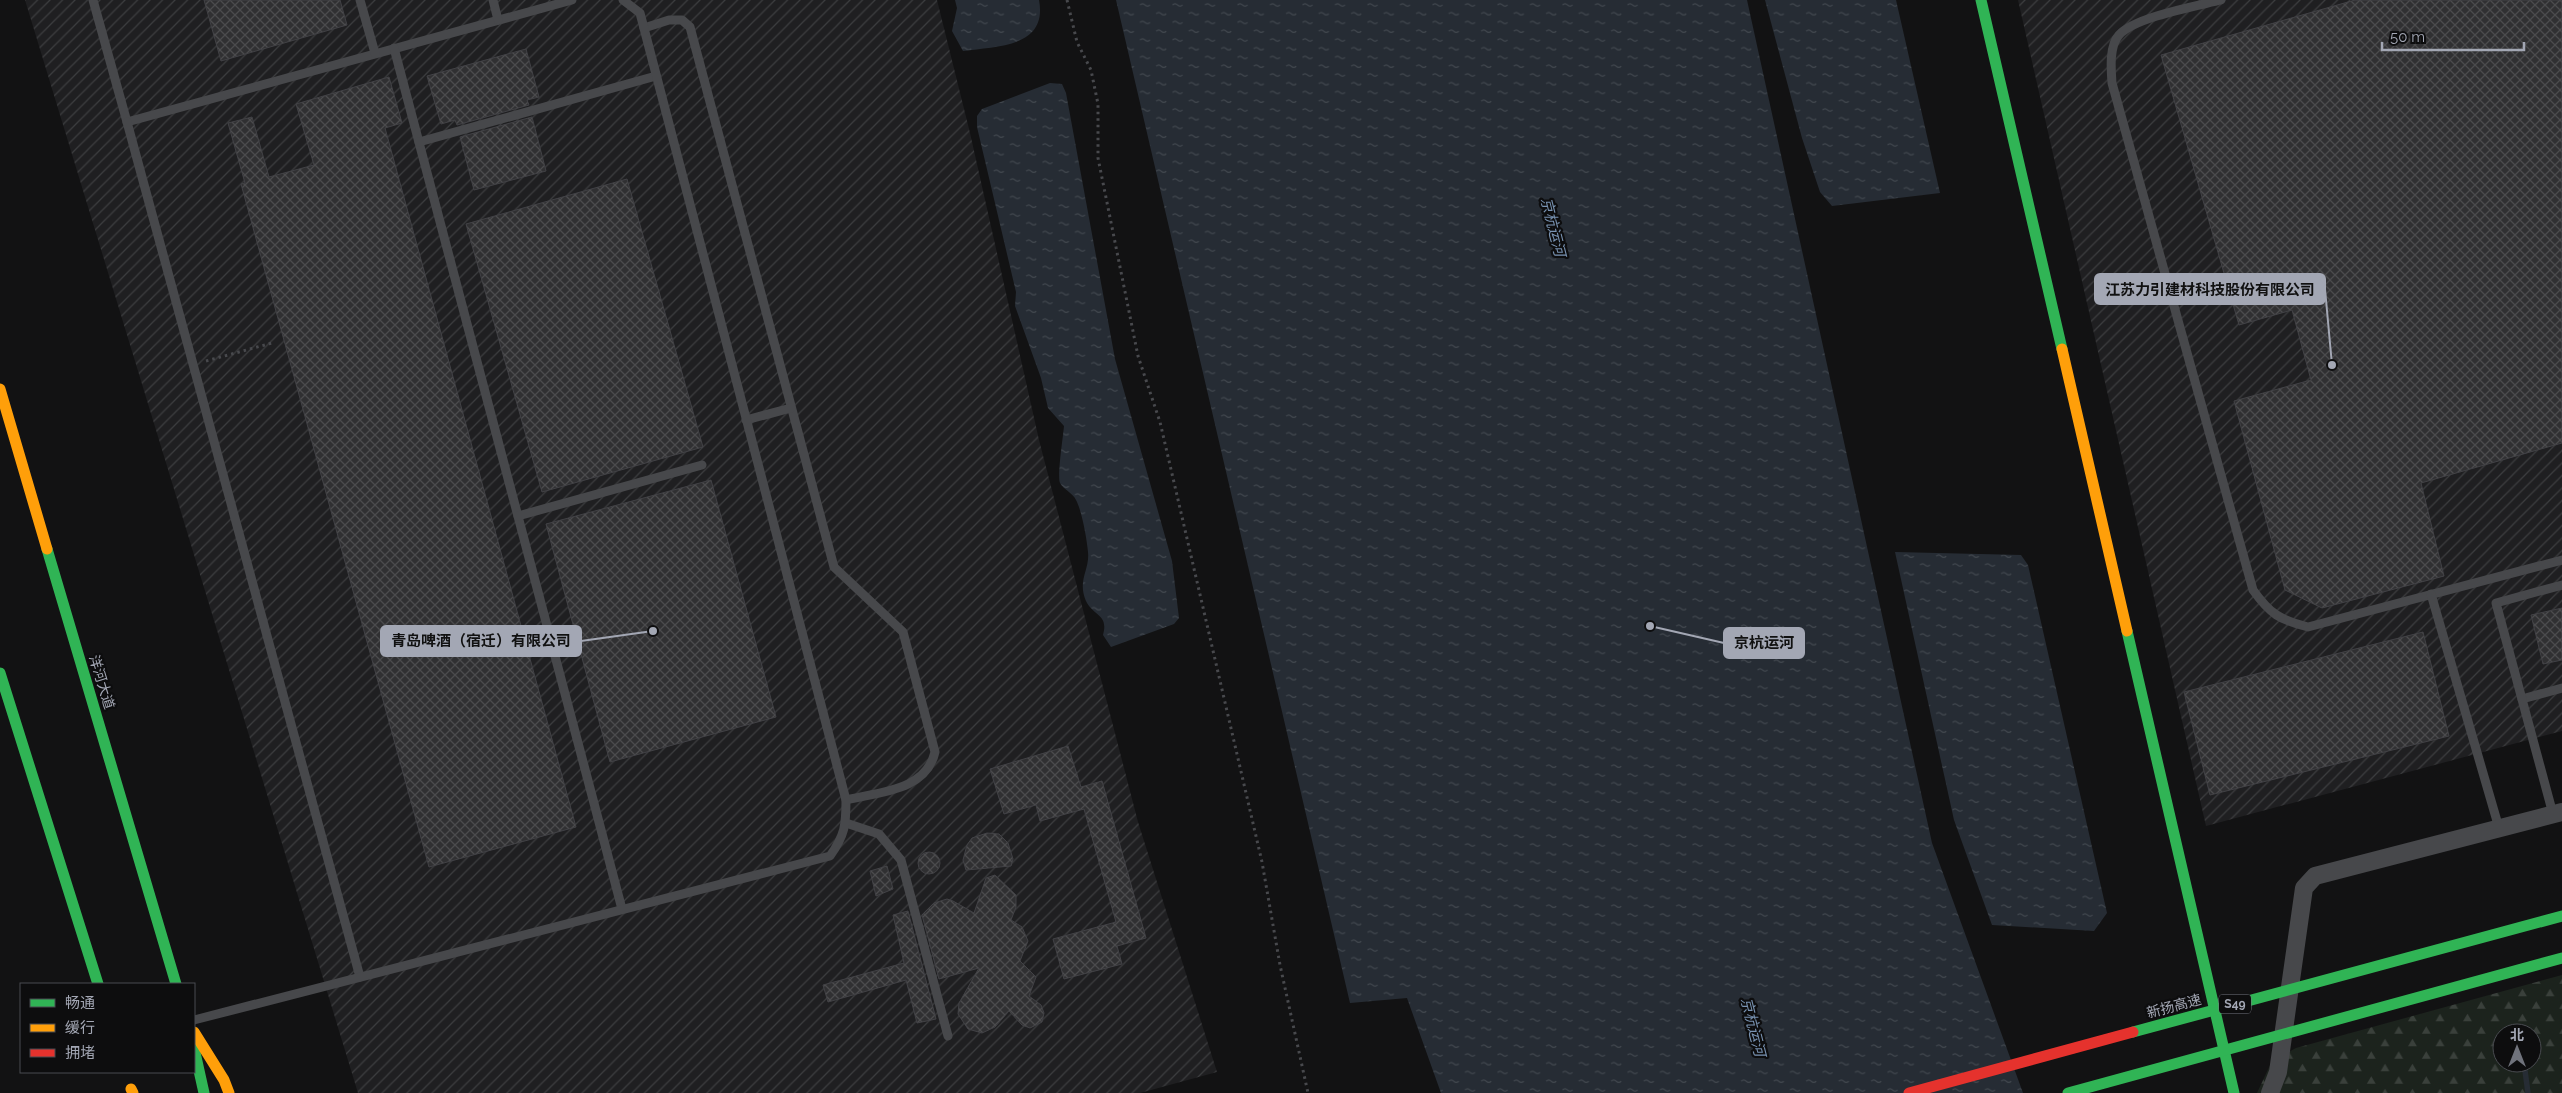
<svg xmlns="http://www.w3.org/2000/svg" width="2562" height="1093" font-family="Raleway,'Noto Sans SC',sans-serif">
  <defs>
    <pattern id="industrial-furrows" width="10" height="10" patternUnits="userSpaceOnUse" patternTransform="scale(1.25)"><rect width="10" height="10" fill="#1f1f21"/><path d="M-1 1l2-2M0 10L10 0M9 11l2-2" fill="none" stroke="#3c3d3f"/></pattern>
    <pattern id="forest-firs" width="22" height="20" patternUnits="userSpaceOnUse" patternTransform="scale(1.25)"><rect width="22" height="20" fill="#1c231d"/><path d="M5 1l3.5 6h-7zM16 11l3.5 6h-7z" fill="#3a403b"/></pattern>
    <pattern id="water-ripples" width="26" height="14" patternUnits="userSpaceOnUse" patternTransform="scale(1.25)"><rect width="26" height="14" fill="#262c34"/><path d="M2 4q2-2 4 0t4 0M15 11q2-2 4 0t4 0" fill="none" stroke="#42484f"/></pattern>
    <pattern id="building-cross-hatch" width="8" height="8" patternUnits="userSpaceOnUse" patternTransform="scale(1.25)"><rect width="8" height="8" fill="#303032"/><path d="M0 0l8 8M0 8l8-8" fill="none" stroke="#4b4b4d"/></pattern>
  </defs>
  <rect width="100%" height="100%" fill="#121213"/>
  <g fill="url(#industrial-furrows)">
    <path d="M25,0H937L970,133L1039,440L1138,822L1217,1072L1140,1093H358Z"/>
    <path d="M2018,0H2562V731L2206,826Z"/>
  </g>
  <path fill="url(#forest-firs)" fill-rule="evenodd" d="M2562,975V1093H2257L2272,1061L2296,1048ZM2502,1033H2532V1063H2502Z"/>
  <g fill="url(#water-ripples)">
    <path d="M955,0H1039C1048,48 996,46 963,51L952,31L957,8Z"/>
    <path d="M1116,0H1747L1932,843L2023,1093H1441L1407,998L1350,1003Z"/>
    <path d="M1765,0H1896L1940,193L1832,206L1820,192L1802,138Z"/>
    <path d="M1050,83L1062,84L1066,93L1115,359L1172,561L1179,618L1174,624L1111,647L1103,635C1109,614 1093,616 1086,601C1077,580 1090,570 1088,552C1087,540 1082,511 1076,500C1073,493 1064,490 1060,483C1057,476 1063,438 1064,426L1048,408L1041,378L1015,306L1016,292L977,127V116L982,109Z"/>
    <path d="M1895,552L2021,555L2028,565L2107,913L2094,931L1992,925L1954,820Z"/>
  </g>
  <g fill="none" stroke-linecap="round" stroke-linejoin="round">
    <path stroke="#262c34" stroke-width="5.5" d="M2524,1063L2528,1093"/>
  </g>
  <g fill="url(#building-cross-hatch)" stroke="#424246">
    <path d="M204,0H340L347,25L221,61Z"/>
    <path d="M2355,0H2562V443L2421,483L2444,576L2322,608L2285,590L2234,401L2311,380L2292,310L2239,325L2161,55Z"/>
    <path d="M526,49L539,97L527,100L529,105L457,125L455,120L441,124L427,76Z"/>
    <path d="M389,77L402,123L385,128L576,827L429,867L241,184L245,183L228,123L252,117L269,177L314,165L296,104Z"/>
    <path d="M532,117L546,171L474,190L460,137Z"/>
    <path d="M627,179L703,447L542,492L466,224Z"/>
    <path d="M711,480L776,717L610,762L546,524Z"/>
    <path d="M2562,608V660L2543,664L2531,615Z"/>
    <path d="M2423,632L2449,736L2210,795L2184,692Z"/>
    <path d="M1068,746L1081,787L1102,781L1146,938L1117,946L1122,964L1064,979L1053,939L1116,922L1084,809L1040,821L1036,805L1004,814L990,769Z"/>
    <path d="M987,833L999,834L1008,843L1013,859L1011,866L966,870L963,860L967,845L972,838Z"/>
    <circle cx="929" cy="863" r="11"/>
    <path d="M887,866L893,889L876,896L870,871Z"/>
    <path d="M995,875L1016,895V907L1011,920L1022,927L1028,941L1020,961L1036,977L1029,996L1041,1005L1044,1013L1042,1022L1030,1028L1022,1025L1009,1011L995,1027L982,1033L968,1029L958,1014L959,1003L979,968L939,979L922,915L934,903L947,899L953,901L974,913L986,878Z"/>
    <path d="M908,911L936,1019L917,1023L906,980L828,1002L823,985L904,963L893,915Z"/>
  </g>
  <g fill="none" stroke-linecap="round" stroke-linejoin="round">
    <g stroke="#48494d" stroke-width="3" stroke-dasharray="2.5 4" stroke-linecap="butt">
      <path d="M1067,0L1077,42L1091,70L1098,104V158L1138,356L1160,422L1262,862L1280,965L1308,1093"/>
      <path d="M206,361L272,343"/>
    </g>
    <g stroke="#47484b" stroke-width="9">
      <path d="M93,0L127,122L572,0"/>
      <path d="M360,0L375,53"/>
      <path d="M493,0L498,20"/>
      <path d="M2221,0C2197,6 2135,17 2119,35C2109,46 2111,69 2112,83L2253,590C2270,614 2280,620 2308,627L2562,560"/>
      <path d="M644,28L669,20H682L690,27L834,567L903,632L935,752C926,791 879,792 846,800"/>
      <path d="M394,48L622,909"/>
      <path d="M127,122L360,977"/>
      <path d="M419,142L656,76"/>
      <path d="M746,420L791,408"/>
      <path d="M518,516L702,465"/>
      <path d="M2431,594L2499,828"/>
      <path d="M2522,699L2562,688"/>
      <path d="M2553,814L2496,603L2562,585"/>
      <path d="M846,823L879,834L901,860L948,1036"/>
      <path d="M194,1020L830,856C845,835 846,825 846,800L640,13L623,0"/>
    </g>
    <path stroke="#47484b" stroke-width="18" d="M2270,1093L2278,1072L2304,888L2315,876L2562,812"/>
    <g stroke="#30b455" stroke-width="11">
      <path d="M1981,0L2062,349"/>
      <path d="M47,549L176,984"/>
      <path d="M2127,631L2234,1093"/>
      <path d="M0,673L98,984"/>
      <path d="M2133,1032L2562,916"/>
      <path d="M194,1048L204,1093"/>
      <path d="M2068,1093L2562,958"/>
    </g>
    <g stroke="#ff9f0a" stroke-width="11">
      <path d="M2062,349L2127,631"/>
      <path d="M0,389L47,549"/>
      <path d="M194,1032L224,1080L229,1093"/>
      <path d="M131,1089L133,1093"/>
    </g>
    <path stroke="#e5322d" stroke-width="11" d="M1909,1093L2133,1032"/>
  </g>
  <g text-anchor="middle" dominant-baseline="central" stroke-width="4.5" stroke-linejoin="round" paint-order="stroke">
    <rect fill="#0d0d0e" stroke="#767982" stroke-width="1" x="2219" y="994.5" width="32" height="19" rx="4"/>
    <g font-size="12" font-weight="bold" fill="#a3a7b4">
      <text x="2235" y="1004">S49</text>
    </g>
    <g font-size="14" fill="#a3a7b4" stroke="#0d0d0e">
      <text transform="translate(102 682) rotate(73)">洋河大道</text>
      <text transform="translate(2174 1006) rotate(-15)">新扬高速</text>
    </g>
    <g font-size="15" font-style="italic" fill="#7892b1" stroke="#0d0d0e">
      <text transform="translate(1553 227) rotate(76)">京杭运河</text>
      <text transform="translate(1753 1027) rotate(76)">京杭运河</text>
    </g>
  </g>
  <path fill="none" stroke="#a3a7b4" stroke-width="2" d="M2332 365L2325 289M653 631L581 641M1650 626L1724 643"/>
  <g fill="#a3a7b4" stroke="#0d0d0e" stroke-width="2">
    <circle cx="2332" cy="365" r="5"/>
    <circle cx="653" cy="631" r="5"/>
    <circle cx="1650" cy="626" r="5"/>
  </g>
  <g fill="#a3a7b4" stroke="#a3a7b4" stroke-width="2">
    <rect x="2095" y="274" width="230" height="30" rx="5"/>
    <rect x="381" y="626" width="200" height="30" rx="5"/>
    <rect x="1724" y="628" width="80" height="30" rx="5"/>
  </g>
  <g font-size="15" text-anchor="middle" font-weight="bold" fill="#111">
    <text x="2210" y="295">江苏力引建材科技股份有限公司</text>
    <text x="481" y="646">青岛啤酒（宿迁）有限公司</text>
    <text x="1764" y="648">京杭运河</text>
  </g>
  <rect x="20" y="983" width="175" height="90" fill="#0d0d0e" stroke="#494b50"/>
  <rect x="30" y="999" width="25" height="8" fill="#30b455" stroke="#494b50"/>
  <text x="65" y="1008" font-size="15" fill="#a3a7b4">畅通</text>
  <rect x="30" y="1024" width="25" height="8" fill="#ff9f0a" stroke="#494b50"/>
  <text x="65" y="1033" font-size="15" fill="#a3a7b4">缓行</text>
  <rect x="30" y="1049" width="25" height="8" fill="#e5322d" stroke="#494b50"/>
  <text x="65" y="1058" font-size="15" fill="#a3a7b4">拥堵</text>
  <g transform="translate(2517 1048)"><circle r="24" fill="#0d0d0e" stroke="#494b50"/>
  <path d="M0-4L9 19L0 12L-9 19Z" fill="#70737c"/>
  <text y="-8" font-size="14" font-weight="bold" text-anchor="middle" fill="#a3a7b4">北</text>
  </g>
  <path d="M2382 42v8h142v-8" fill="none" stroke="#a3a7b4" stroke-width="2.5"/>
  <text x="2390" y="42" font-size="15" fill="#a3a7b4" stroke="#0d0d0e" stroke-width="4" paint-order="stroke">50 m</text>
</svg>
